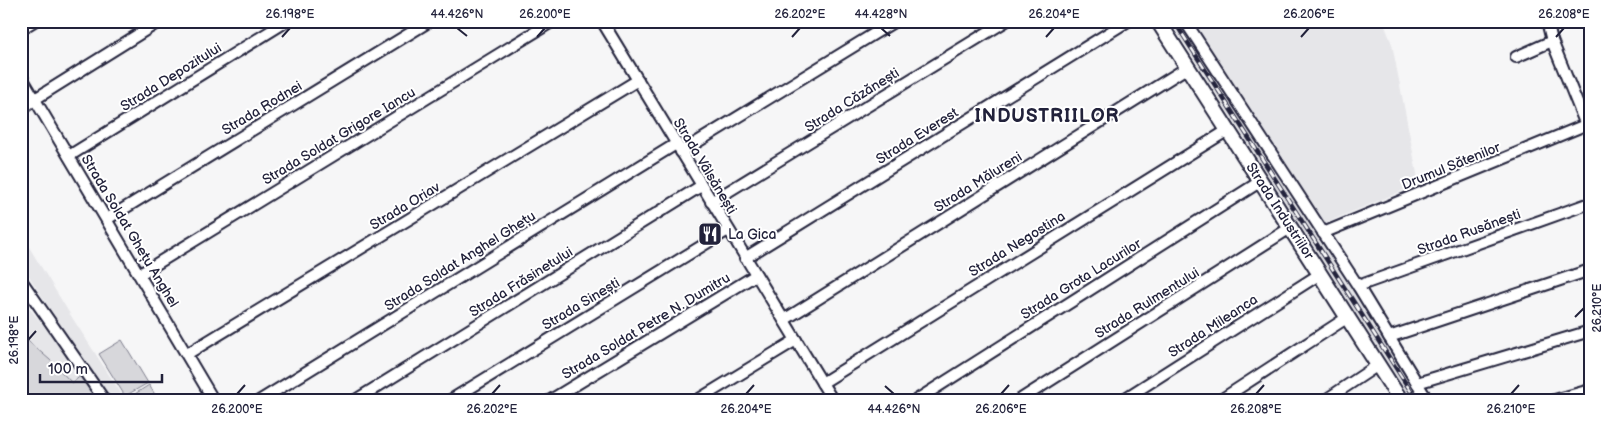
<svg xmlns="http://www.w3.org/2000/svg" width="1611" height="422" font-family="'Balsamiq Sans',sans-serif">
  <rect width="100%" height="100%" fill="#f6f6f7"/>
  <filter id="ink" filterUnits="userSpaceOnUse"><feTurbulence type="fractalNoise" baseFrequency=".02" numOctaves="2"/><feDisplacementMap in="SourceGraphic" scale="10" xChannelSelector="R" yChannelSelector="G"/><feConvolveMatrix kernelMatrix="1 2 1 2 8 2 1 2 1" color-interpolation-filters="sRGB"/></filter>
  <g filter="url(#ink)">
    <g fill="#e6e6e9">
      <path d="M1170,21H1383L1392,44L1419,184L1323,224L1426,401H1411Z"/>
      <path d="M21,234L73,319L126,401H110L21,264Z"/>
      <path d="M21,298L83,374L72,383L50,360L21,335Z"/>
    </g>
    <g fill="#d7d7db" stroke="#7c7c8b">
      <path d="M21,335L50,360L72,383L83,374L100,401H21Z"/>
      <path d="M122,340L148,383L125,396L99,354Z"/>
      <path d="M149,385L159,401H129L127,399Z"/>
    </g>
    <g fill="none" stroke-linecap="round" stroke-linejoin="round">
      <g stroke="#22223b" stroke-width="14">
        <g id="street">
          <path d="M602,21L833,401"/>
          <path d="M1185,21L1358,286L1428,401"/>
          <path d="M1547,21L1552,41L1586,125"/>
          <path d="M21,29L34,21"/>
          <path d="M1516,57L1552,41"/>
          <path d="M21,76L214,401"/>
          <path d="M21,110L35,99L160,21"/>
          <path d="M681,152L895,21"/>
          <path d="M69,156L287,21"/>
          <path d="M711,202L1006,21"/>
          <path d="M107,219L430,21"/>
          <path d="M1323,233L1590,123"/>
          <path d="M745,258L1128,21"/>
          <path d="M140,274L553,21"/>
          <path d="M21,280L105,401"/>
          <path d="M1358,286L1590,203"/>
          <path d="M784,320L1188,67"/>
          <path d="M1389,337L1590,270"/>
          <path d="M187,354L638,80"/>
          <path d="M822,383L1228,130"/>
          <path d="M1417,383L1590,331"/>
          <path d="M259,401L676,144"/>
          <path d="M354,401L701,186"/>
          <path d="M449,401L728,230"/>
          <path d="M549,401L756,275"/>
          <path d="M696,401L796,340"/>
          <path d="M915,401L1261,181"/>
          <path d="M1018,401L1290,228"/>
          <path d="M1121,401L1320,274"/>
          <path d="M1219,401L1348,317"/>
          <path d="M1324,401L1378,365"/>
          <path d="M1551,401L1590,390"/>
        </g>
      </g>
      <g stroke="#22223b" stroke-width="18">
        <path id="secondary" d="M1158,21L1401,401"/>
      </g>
      <use href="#street" stroke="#fff" stroke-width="10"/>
      <use href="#secondary" stroke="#fff" stroke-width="14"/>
      <g stroke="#22223b" stroke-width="4.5">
        <path id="rail" d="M1174,21L1417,401"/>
      </g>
      <use href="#rail" stroke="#fff" stroke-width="2.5" stroke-dasharray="8" stroke-linecap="butt"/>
    </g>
  </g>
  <path fill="none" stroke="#22223b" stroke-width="2" d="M457,28L467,36M881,28L890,36M282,37L290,28M537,37L545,28M792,37L800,28M1046,37L1054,28M1301,37L1309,28M1556,37L1564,28M1575,317L1584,308M28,340L36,331M885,386L894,394M237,394L245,385M492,394L500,385M746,394L754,385M1001,394L1009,385M1256,394L1264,385M1511,394L1519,385"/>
  <defs>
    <g id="restaurant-square" transform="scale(1.25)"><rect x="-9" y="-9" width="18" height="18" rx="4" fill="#22223b" stroke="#fff"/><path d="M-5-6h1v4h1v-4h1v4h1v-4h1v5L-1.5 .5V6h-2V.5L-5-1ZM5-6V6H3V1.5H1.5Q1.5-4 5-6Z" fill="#fff"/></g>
  </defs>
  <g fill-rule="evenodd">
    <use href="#restaurant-square" x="710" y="234"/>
  </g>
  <g text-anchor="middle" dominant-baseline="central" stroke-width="4" stroke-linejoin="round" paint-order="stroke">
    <g font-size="14" fill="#22223b" stroke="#fff">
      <text transform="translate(171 77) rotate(-32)">Strada Depozitului</text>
      <text transform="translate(852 100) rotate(-32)">Strada Căzănești</text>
      <text transform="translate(262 108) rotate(-31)">Strada Rodnei</text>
      <text transform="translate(339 136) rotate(-31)">Strada Soldat Grigore Iancu</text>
      <text transform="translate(917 136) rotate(-32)">Strada Everest</text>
      <text transform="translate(705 166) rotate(59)">Strada Vâlsănești</text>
      <text transform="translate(1451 166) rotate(-22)">Drumul Sătenilor</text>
      <text transform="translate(978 182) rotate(-32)">Strada Mălureni</text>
      <text transform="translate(405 206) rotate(-31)">Strada Oriav</text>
      <text transform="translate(1280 211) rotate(57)">Strada Industriilor</text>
      <text transform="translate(130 231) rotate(59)">Strada Soldat Ghețu Anghel</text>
      <text transform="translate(1469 232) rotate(-20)">Strada Rusănești</text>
      <text transform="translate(1017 244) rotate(-32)">Strada Negostina</text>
      <text transform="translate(460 261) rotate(-32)">Strada Soldat Anghel Ghețu</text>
      <text transform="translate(1081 279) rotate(-32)">Strada Grota Lacurilor</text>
      <text transform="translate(521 282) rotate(-32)">Strada Frăsinetului</text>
      <text transform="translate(1147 303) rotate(-32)">Strada Rulmentului</text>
      <text transform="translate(581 304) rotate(-31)">Strada Sinești</text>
      <text transform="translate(646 326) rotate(-31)">Strada Soldat Petre N. Dumitru</text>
      <text transform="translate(1213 326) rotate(-33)">Strada Mileanca</text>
    </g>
    <g font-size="14" fill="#22223b" stroke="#fff" text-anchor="start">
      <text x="728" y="234">La Gica</text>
    </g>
    <g font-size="19" font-weight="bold" letter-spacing="1" fill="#22223b" stroke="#fff">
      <text x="1047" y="116">INDUSTRIILOR</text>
    </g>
  </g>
  <rect width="1611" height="422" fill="none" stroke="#fff" stroke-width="55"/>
  <path d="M40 374v8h122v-8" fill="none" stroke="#22223b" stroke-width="2.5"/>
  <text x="48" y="374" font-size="15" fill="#22223b" stroke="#ffffff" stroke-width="4" paint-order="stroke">100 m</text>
  <rect x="28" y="28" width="1556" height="366" fill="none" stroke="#22223b" stroke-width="2"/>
  <g font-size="12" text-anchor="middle" fill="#22223b">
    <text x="290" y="18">26.198°E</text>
    <text x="457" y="18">44.426°N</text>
    <text x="545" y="18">26.200°E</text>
    <text x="800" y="18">26.202°E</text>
    <text x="881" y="18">44.428°N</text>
    <text x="1054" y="18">26.204°E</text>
    <text x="1309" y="18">26.206°E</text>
    <text x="1564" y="18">26.208°E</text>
    <text transform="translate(1597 308) rotate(-90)" y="4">26.210°E</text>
    <text transform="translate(14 340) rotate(-90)" y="4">26.198°E</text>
    <text x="237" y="413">26.200°E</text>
    <text x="492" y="413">26.202°E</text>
    <text x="746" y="413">26.204°E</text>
    <text x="894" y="413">44.426°N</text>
    <text x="1001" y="413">26.206°E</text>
    <text x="1256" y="413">26.208°E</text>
    <text x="1511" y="413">26.210°E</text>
  </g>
</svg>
